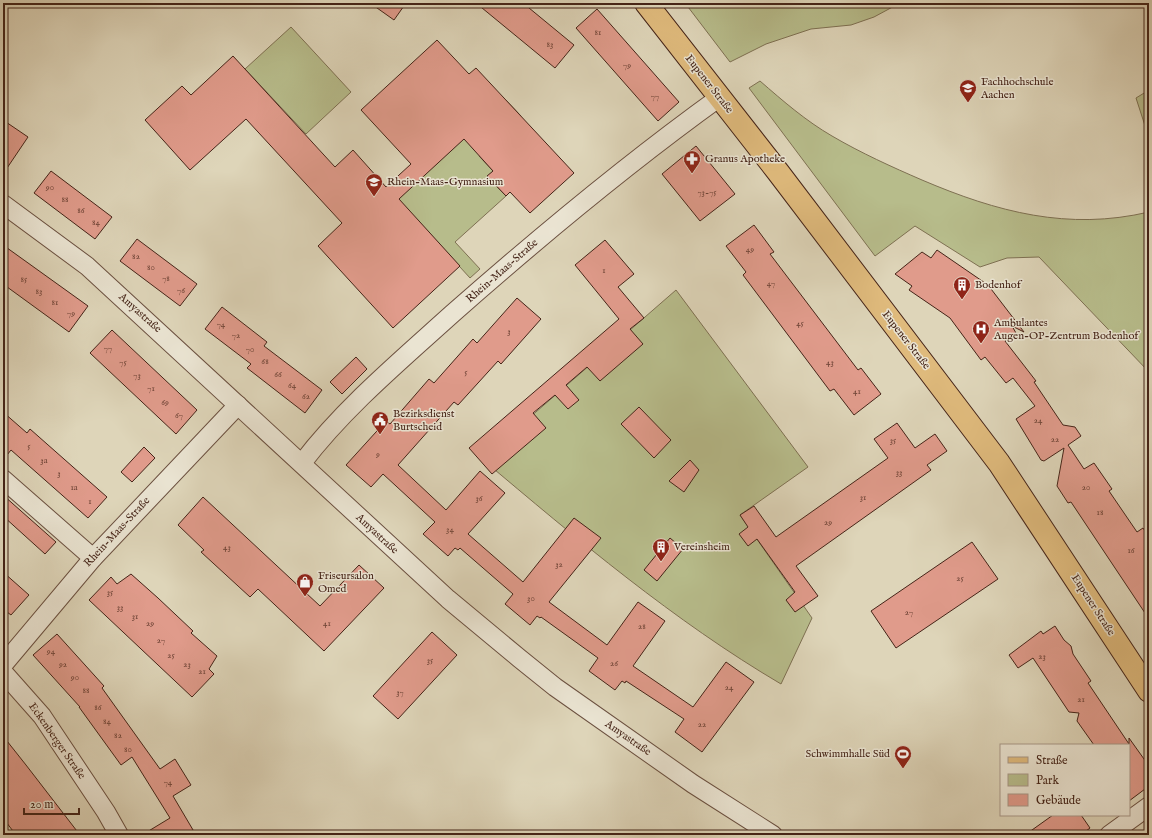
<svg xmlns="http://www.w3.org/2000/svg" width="1152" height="838" font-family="'IM FELL English',serif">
  <rect width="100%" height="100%" fill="#ded5b9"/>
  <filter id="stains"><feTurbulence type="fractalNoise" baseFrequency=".005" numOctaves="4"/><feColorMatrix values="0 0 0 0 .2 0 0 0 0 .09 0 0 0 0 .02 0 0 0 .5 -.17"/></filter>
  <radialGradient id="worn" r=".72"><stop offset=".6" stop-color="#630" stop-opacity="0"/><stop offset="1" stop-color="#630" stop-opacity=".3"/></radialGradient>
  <g fill="#b7bc8b" stroke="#7e7052">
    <path d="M685,3H900L874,17L851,25L811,29L766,44L730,62Z"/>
    <path d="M291,27L351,92L306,134L245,69Z"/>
    <path d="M760,81C783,101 806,121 832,136C861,153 892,167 922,180C997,212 1068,231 1149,212V372L1039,257L1007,258L980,267L915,226L875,256L749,88Z"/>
    <path d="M1149,90V138L1136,98Z"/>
    <path d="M506,100L521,116L479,156L493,171L487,177L506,196L455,242L480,269L470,278L398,199Z"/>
    <path d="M676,290L808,467L740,515L812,618L781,684C674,621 577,539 482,459Z"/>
  </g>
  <g fill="#e09b8b" stroke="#452418">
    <path d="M370,3H406L394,20Z"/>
    <path d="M476,3H523L574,45L555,68Z"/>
    <path d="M597,9L679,102L658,121L576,28Z"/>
    <path d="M437,40L469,74L476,68L574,173L530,213L510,192L506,196L487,176L493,171L464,139L399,199L460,266L393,328L318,246L342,223L246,119L190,170L145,120L182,86L191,95L233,56L335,167L353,150L386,187L411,164L361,110Z"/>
    <path d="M3,120L28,137L3,174Z"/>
    <path d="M696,146L735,194L700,221L662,174Z"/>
    <path d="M51,171L112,217L95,239L34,193Z"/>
    <path d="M754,225L774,252L770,254L858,370L861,368L881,394L854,415L834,389L830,391L743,275L746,272L726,246Z"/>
    <path d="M137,239L197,284L180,306L120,261Z"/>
    <path d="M605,240L634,274L618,287L644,318L630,329L643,344L600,381L587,367L566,385L579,400L568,409L555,395L533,413L546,428L492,474L469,448L619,319L575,265Z"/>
    <path d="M3,245L88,306L69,332L3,284Z"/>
    <path d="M937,250L988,285L1024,332L1012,326L1016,333L1005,341L1036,381L1034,382L1063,425L1075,427L1081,436L1068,445L1084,469L1094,463L1112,489L1109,491L1137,532L1143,528L1149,537V619L1071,502L1068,503L1057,486L1064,448L1044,461L1041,460L1016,419L1035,406L1013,378L1006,383L985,357L981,360L950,318L909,290L912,286L895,274L922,252L931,258Z"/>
    <path d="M517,298L541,319L501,364L498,361L458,405L454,402L398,465L446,510L480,471L505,493L468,534L523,582L574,518L601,538L549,602L607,645L638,602L665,621L633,666L693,707L726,662L754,682L702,752L675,732L684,719L626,681L625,683L622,681L615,690L589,671L598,658L541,617L540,618L537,616L530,625L505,604L513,594L460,548L458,550L455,548L448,556L423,534L435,522L383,474L371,487L346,465L386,421L390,424L429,379L434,383L473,339L477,343Z"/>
    <path d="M222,307L267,342L264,346L322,390L305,413L247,368L251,364L205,329Z"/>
    <path d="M112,330L197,410L176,434L90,353Z"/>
    <path d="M356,357L367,369L342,394L330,382Z"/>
    <path d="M639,407L671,440L654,458L621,424Z"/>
    <path d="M3,412L27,433L30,429L107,497L88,518L11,450L3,460Z"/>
    <path d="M897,423L915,448L935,434L947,451L927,465L931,470L796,566L818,596L795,612L786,600L795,592L757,539L748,546L739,534L748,527L740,515L754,506L776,537L888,458L874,439Z"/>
    <path d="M144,447L155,458L132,482L121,472Z"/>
    <path d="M690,460L699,470L684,492L669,481Z"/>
    <path d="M3,495L56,542L45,554L3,516Z"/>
    <path d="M203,497L320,606L359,565L384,588L324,651L258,589L250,597L201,552L204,550L178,525Z"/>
    <path d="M670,538L683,549L657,581L644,570Z"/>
    <path d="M972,542L998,579L896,648L871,611Z"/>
    <path d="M3,572L29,595L11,615L3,609Z"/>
    <path d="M131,574L158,598L193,631L191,633L217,656L209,669L214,674L192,697L89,600L111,577L117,584Z"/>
    <path d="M1055,626L1064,640L1071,646L1073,654L1091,681L1088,683L1129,744V738L1149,766V786L1129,801V745H1094L1077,721L1079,713L1069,712L1033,658L1018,668L1009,655L1041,631L1043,634Z"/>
    <path d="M432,632L457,655L398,719L373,696Z"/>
    <path d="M57,634L104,686L102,688L160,769L175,759L191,785L173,796L196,835H142L170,818L132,757L121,765L79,707H80L33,655Z"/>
    <path d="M3,736L26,765L80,835H16L3,818Z"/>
    <path d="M1053,815H1081L1090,828L1081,835H1025Z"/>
  </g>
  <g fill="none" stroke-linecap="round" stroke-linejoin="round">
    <g stroke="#6b5040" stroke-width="20">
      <g id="minor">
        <path d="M3,204L87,266L448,599L519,658L555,687L693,784L773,835"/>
        <path d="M302,463C344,408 400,361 452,314C537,239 627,164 720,97"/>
        <path d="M3,479L93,558"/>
        <path d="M3,665L93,558L238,405"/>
        <path d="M3,672L42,716L106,812L119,835"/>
        <path d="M1109,835L1149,806"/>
      </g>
    </g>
    <g stroke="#452418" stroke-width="24">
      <path id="major" d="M646,3L778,172L999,463L1149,691"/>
    </g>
    <use href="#minor" stroke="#eae4d2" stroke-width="18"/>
    <use href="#major" stroke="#dfba7c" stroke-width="22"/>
  </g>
  <defs>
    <g id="university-pin" transform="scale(0.9)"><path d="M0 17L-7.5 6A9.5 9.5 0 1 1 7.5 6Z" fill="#8f2418" stroke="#eae4d2"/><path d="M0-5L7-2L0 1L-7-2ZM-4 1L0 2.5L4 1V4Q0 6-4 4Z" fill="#fff"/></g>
    <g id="pharmacy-pin" transform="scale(0.9)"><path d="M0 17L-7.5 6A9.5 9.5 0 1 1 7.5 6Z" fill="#8f2418" stroke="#eae4d2"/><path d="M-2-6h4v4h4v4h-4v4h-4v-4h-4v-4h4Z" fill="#fff"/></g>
    <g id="school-pin" transform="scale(0.9)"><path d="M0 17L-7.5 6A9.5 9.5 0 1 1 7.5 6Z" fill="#8f2418" stroke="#eae4d2"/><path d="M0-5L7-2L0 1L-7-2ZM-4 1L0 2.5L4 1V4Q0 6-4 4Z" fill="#fff"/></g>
    <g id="building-pin" transform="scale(0.9)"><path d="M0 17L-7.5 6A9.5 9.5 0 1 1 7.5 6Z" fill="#8f2418" stroke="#eae4d2"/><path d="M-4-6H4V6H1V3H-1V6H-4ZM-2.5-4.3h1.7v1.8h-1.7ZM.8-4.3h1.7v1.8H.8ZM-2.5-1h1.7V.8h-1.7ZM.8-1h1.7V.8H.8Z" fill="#fff"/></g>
    <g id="hospital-pin" transform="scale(0.9)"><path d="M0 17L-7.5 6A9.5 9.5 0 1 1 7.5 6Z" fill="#8f2418" stroke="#eae4d2"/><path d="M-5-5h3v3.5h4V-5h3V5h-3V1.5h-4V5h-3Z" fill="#fff"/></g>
    <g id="civic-pin" transform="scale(0.9)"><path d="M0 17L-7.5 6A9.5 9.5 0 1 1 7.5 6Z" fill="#8f2418" stroke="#eae4d2"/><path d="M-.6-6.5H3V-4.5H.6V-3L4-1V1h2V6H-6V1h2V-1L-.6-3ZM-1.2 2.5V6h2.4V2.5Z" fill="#fff"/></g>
    <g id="shop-pin" transform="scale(0.9)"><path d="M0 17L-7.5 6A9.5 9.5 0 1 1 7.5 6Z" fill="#8f2418" stroke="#eae4d2"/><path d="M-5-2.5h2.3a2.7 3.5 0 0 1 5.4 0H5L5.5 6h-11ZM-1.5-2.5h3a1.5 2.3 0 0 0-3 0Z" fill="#fff"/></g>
    <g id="stadium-pin" transform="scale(0.9)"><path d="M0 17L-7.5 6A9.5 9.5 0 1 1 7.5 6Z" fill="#8f2418" stroke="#eae4d2"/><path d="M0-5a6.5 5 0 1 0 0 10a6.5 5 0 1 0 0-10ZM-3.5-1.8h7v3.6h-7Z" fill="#fff"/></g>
  </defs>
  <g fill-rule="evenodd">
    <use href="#university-pin" x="968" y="88"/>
    <use href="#pharmacy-pin" x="692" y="159"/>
    <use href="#school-pin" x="374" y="182"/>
    <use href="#building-pin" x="962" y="285"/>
    <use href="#hospital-pin" x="981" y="329"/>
    <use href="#civic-pin" x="380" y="420"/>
    <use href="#building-pin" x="661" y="547"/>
    <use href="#shop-pin" x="305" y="582"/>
    <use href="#stadium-pin" x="903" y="754"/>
  </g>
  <g text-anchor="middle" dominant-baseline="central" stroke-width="3" stroke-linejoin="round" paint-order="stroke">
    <g font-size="9" fill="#6c4235">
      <text x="598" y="32">81</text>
      <text x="550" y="44">83</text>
      <text x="627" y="65">79</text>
      <text x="655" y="96">77</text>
      <text x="50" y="187">90</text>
      <text x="707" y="192">73-75</text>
      <text x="65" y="199">88</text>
      <text x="81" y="210">86</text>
      <text x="96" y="222">84</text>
      <text x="750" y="249">49</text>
      <text x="136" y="256">82</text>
      <text x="151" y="267">80</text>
      <text x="604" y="270">1</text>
      <text x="166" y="278">78</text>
      <text x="24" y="279">85</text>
      <text x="771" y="283">47</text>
      <text x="181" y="290">76</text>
      <text x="39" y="291">83</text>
      <text x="55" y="302">81</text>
      <text x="71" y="313">79</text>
      <text x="800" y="323">45</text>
      <text x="221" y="324">74</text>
      <text x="509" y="331">3</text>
      <text x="236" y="335">72</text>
      <text x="108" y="348">77</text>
      <text x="250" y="349">70</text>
      <text x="265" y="361">68</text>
      <text x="123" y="362">75</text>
      <text x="830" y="362">43</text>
      <text x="466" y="372">5</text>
      <text x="278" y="374">66</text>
      <text x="137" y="375">73</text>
      <text x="292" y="385">64</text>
      <text x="151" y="388">71</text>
      <text x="857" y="391">41</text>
      <text x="306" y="396">62</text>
      <text x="165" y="402">69</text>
      <text x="179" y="415">67</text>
      <text x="1038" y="420">24</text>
      <text x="1055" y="439">22</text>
      <text x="893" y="440">35</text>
      <text x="29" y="446">5</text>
      <text x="378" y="454">9</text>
      <text x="44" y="460">3a</text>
      <text x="899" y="472">33</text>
      <text x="59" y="473">3</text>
      <text x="74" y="487">1a</text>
      <text x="1086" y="487">20</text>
      <text x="863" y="497">31</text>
      <text x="479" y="498">36</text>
      <text x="90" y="501">1</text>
      <text x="1100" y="512">18</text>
      <text x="828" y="522">29</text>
      <text x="450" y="529">34</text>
      <text x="227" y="547">43</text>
      <text x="1131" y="550">16</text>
      <text x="559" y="564">32</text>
      <text x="960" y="578">25</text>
      <text x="110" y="592">35</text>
      <text x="531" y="598">30</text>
      <text x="120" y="607">33</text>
      <text x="909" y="612">27</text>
      <text x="135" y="616">31</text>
      <text x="150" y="623">29</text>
      <text x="327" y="623">41</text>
      <text x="642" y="626">28</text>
      <text x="161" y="640">27</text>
      <text x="51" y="651">94</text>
      <text x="171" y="655">25</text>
      <text x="1042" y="656">23</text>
      <text x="430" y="660">35</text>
      <text x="614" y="663">26</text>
      <text x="63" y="664">92</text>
      <text x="187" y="664">23</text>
      <text x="202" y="671">21</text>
      <text x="75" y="677">90</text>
      <text x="729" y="687">24</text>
      <text x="86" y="690">88</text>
      <text x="400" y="692">37</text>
      <text x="1081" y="699">21</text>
      <text x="98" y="707">86</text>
      <text x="107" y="721">84</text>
      <text x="702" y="724">22</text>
      <text x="118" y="735">82</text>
      <text x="128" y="749">80</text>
      <text x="168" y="782">74</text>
    </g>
    <g font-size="11" fill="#452418" stroke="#eae4d2" text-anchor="start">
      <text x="981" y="82">Fachhochschule<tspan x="981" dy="13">Aachen</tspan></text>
      <text x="705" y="159">Granus Apotheke</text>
      <text x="387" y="182">Rhein-Maas-Gymnasium</text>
      <text x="975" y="285">Bodenhof</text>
      <text x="994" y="323">Ambulantes<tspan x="994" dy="13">Augen-OP-Zentrum Bodenhof</tspan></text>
      <text x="393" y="414">Bezirksdienst<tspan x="393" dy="13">Burtscheid</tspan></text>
      <text x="674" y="547">Vereinsheim</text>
      <text x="318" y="576">Friseursalon<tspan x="318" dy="13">Omed</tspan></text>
      <text x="890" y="754" text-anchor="end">Schwimmhalle Süd</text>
    </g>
    <g font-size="11" fill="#452418" stroke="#eae4d2">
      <text transform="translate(709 84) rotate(52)">Eupener Straße</text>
      <text transform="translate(502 271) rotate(-41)">Rhein-Maas-Straße</text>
      <text transform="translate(140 313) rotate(42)">Amyastraße</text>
      <text transform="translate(906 340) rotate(52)">Eupener Straße</text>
      <text transform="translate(117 532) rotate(-47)">Rhein-Maas-Straße</text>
      <text transform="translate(377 534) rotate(43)">Amyastraße</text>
      <text transform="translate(1093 605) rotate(57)">Eupener Straße</text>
      <text transform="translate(628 738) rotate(35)">Amyastraße</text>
      <text transform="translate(57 741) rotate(55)">Eckenberger Straße</text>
    </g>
  </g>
  <rect width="1152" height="838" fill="none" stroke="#ded5b9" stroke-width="16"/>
  <rect x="4" y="4" width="1144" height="830" fill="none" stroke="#452418" stroke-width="2"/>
  <rect x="8" y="8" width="1136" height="822" fill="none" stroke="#452418"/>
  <rect x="1000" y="744" width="130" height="72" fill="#eae4d2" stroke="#a89788"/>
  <rect x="1008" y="757" width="20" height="6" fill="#dfba7c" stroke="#a89788"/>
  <text x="1036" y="764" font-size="12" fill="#452418">Straße</text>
  <rect x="1008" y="774" width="20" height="12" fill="#b7bc8b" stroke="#a89788"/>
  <text x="1036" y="784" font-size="12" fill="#452418">Park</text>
  <rect x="1008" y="794" width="20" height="12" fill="#e09b8b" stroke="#a89788"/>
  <text x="1036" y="804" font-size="12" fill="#452418">Gebäude</text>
  <path d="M24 808v6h55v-6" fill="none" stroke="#452418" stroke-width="2"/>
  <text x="30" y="808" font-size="12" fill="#452418" stroke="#eae4d2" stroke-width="3" paint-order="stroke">20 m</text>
  <rect width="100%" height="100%" filter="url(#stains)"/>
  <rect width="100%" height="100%" fill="url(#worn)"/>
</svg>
